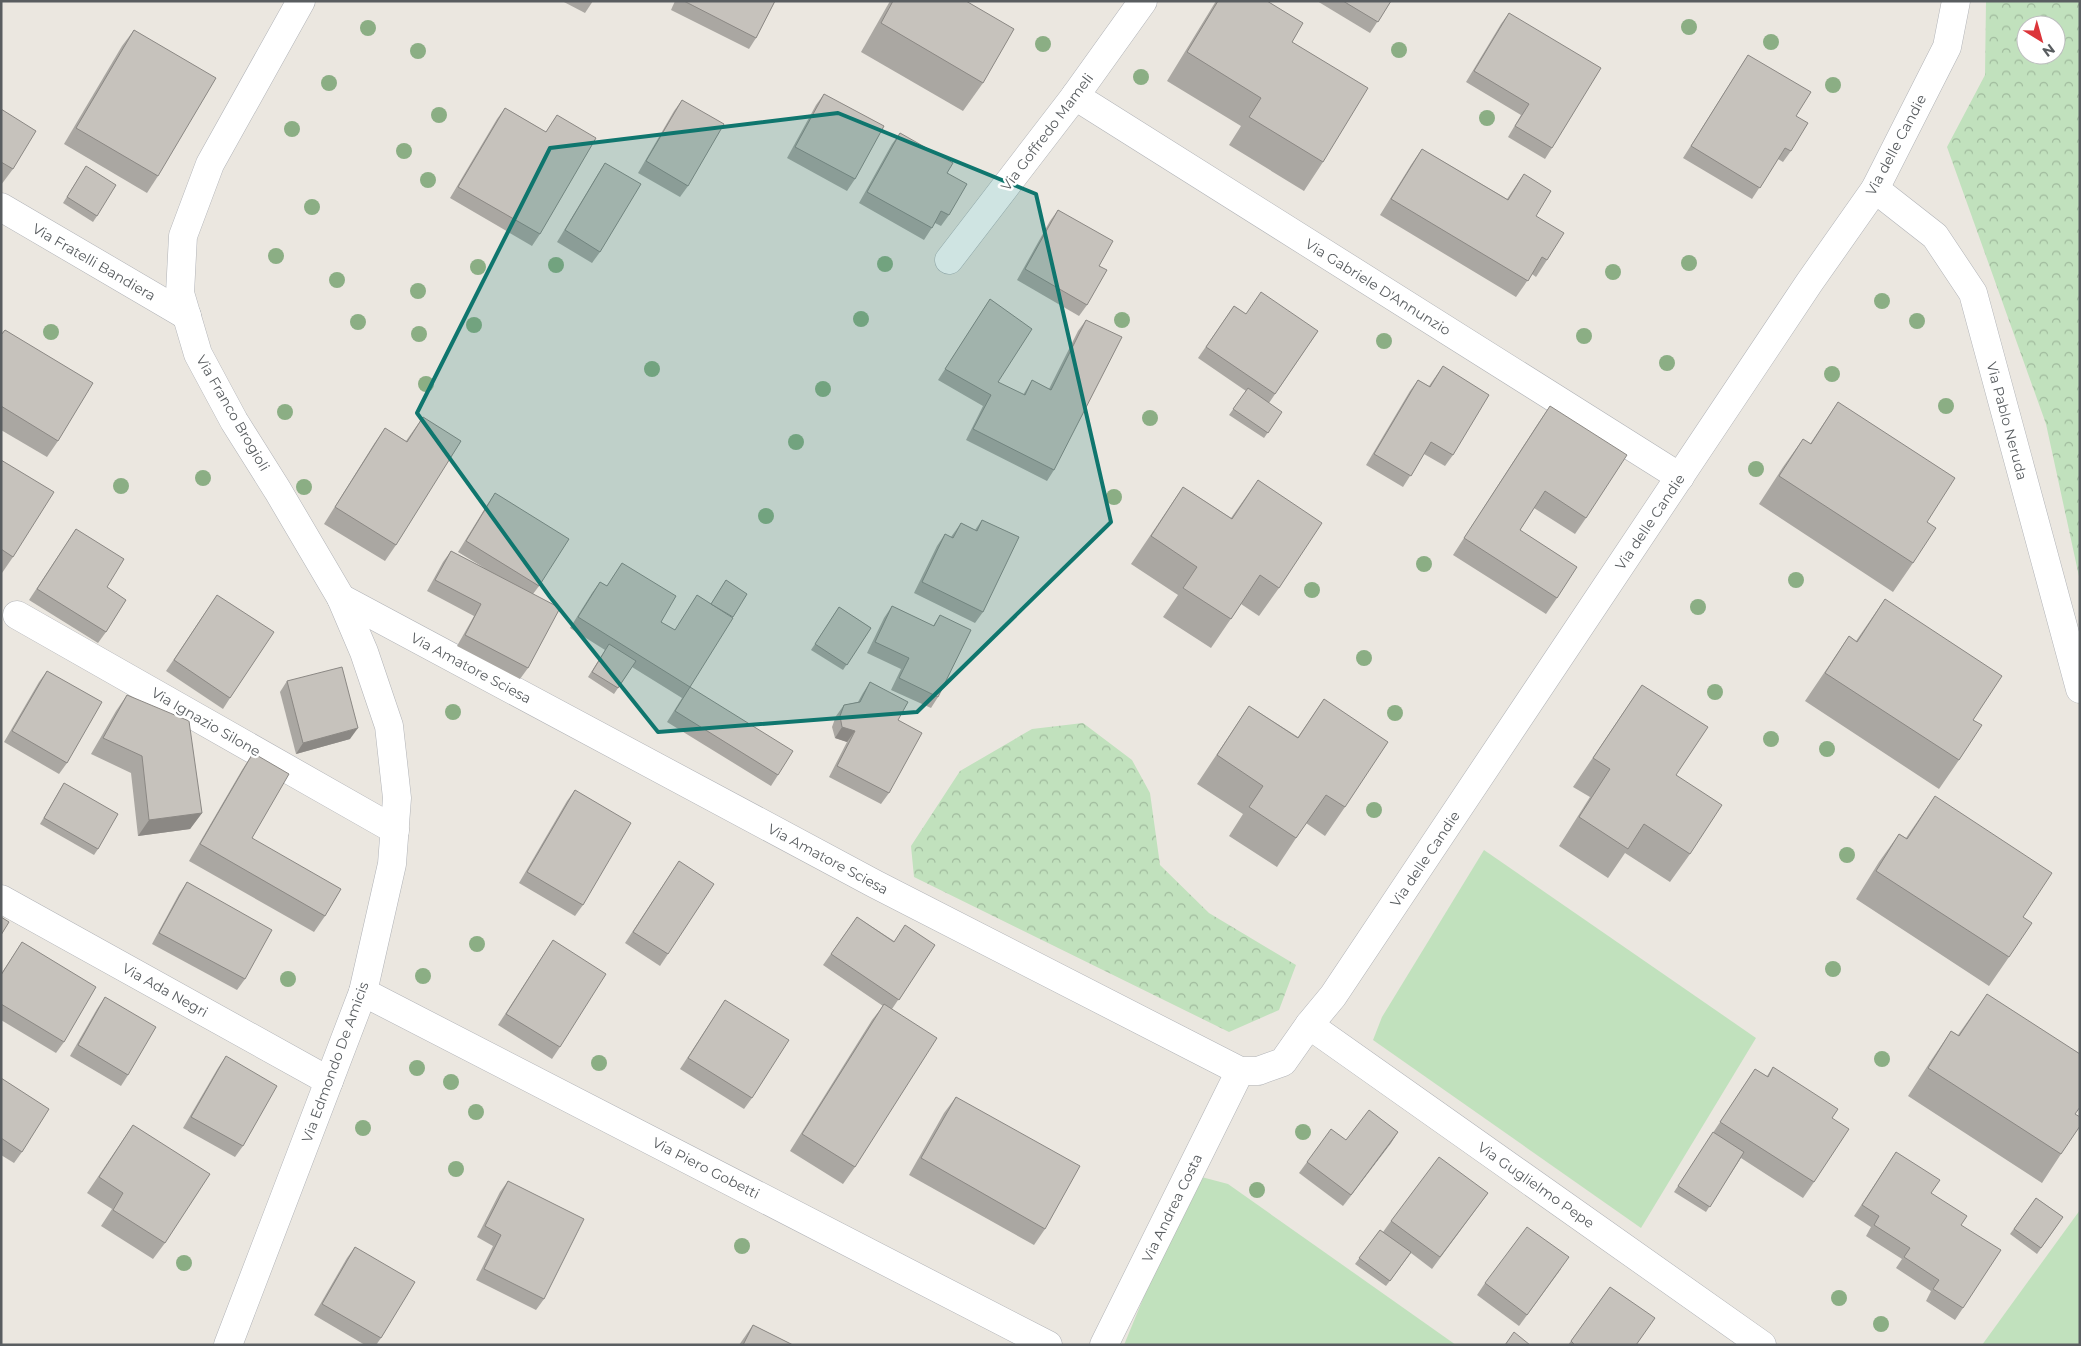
<svg xmlns="http://www.w3.org/2000/svg" width="2081" height="1346" font-family="Montserrat,sans-serif">
  <defs>
    <pattern id="forest-crowns" width="20" height="18" patternUnits="userSpaceOnUse" patternTransform="scale(1.25)"><rect width="20" height="18" fill="#c1e1bd"/><path d="M2 6a3 3 0 1 1 6 0M12 15a3 3 0 1 1 6 0" fill="none" stroke="#a0ba9d"/></pattern>
  </defs>
  <rect width="100%" height="100%" fill="#ebe7e0"/>
  <g fill="#c1e1bd">
    <path d="M1484,850L1756,1038L1641,1228L1373,1040L1382,1017Z"/>
    <path d="M1194,1175L1228,1184L1456,1345H1124Z"/>
    <path d="M2080,1210V1345H1982Z"/>
  </g>
  <g fill="url(#forest-crowns)" fill-rule="evenodd">
    <path d="M1986,1H2080V581L2046,424L1947,147L1985,75ZM2026,25H2056V55H2026Z"/>
    <path d="M1083,723L1132,760L1150,793L1160,865L1209,913L1296,965L1279,1010L1229,1032L914,877L911,846L960,771L1032,729Z"/>
  </g>
  <g fill="none" stroke-linecap="round" stroke-linejoin="round">
    <g stroke="#b1b3b7" stroke-width="29">
      <g id="minor">
        <path d="M1075,96L1680,477"/>
        <path d="M1875,189L1935,236L1973,293L2080,689"/>
        <path d="M1,207L187,316"/>
        <path d="M949,260L1075,96L1143,1"/>
        <path d="M341,598L875,884L1240,1071H1258L1283,1062L1309,1025L1333,996L1809,283L1875,189L1947,47L1956,1"/>
        <path d="M17,615L395,830"/>
        <path d="M1,899L329,1081"/>
        <path d="M363,992L1048,1345"/>
        <path d="M1309,1025L1762,1345"/>
        <path d="M228,1345L363,992L392,864L397,798L389,726L364,652L341,598L278,491L234,421L198,354L180,293L183,236L210,164L301,1"/>
        <path d="M1104,1345L1240,1071"/>
      </g>
    </g>
    <use href="#minor" stroke="#fff" stroke-width="28"/>
  </g>
  <g fill="#8bae84">
    <circle cx="1689" cy="27" r="8"/>
    <circle cx="368" cy="28" r="8"/>
    <circle cx="1771" cy="42" r="8"/>
    <circle cx="1043" cy="44" r="8"/>
    <circle cx="1399" cy="50" r="8"/>
    <circle cx="418" cy="51" r="8"/>
    <circle cx="1141" cy="77" r="8"/>
    <circle cx="329" cy="83" r="8"/>
    <circle cx="1833" cy="85" r="8"/>
    <circle cx="439" cy="115" r="8"/>
    <circle cx="1487" cy="118" r="8"/>
    <circle cx="292" cy="129" r="8"/>
    <circle cx="404" cy="151" r="8"/>
    <circle cx="428" cy="180" r="8"/>
    <circle cx="312" cy="207" r="8"/>
    <circle cx="276" cy="256" r="8"/>
    <circle cx="1689" cy="263" r="8"/>
    <circle cx="885" cy="264" r="8"/>
    <circle cx="556" cy="265" r="8"/>
    <circle cx="478" cy="267" r="8"/>
    <circle cx="1613" cy="272" r="8"/>
    <circle cx="337" cy="280" r="8"/>
    <circle cx="418" cy="291" r="8"/>
    <circle cx="1882" cy="301" r="8"/>
    <circle cx="861" cy="319" r="8"/>
    <circle cx="1122" cy="320" r="8"/>
    <circle cx="1917" cy="321" r="8"/>
    <circle cx="358" cy="322" r="8"/>
    <circle cx="474" cy="325" r="8"/>
    <circle cx="51" cy="332" r="8"/>
    <circle cx="419" cy="334" r="8"/>
    <circle cx="1584" cy="336" r="8"/>
    <circle cx="1384" cy="341" r="8"/>
    <circle cx="1667" cy="363" r="8"/>
    <circle cx="652" cy="369" r="8"/>
    <circle cx="1832" cy="374" r="8"/>
    <circle cx="426" cy="384" r="8"/>
    <circle cx="823" cy="389" r="8"/>
    <circle cx="1946" cy="406" r="8"/>
    <circle cx="285" cy="412" r="8"/>
    <circle cx="1150" cy="418" r="8"/>
    <circle cx="796" cy="442" r="8"/>
    <circle cx="1756" cy="469" r="8"/>
    <circle cx="203" cy="478" r="8"/>
    <circle cx="121" cy="486" r="8"/>
    <circle cx="304" cy="487" r="8"/>
    <circle cx="1114" cy="497" r="8"/>
    <circle cx="766" cy="516" r="8"/>
    <circle cx="1424" cy="564" r="8"/>
    <circle cx="1796" cy="580" r="8"/>
    <circle cx="1312" cy="590" r="8"/>
    <circle cx="1698" cy="607" r="8"/>
    <circle cx="1364" cy="658" r="8"/>
    <circle cx="1715" cy="692" r="8"/>
    <circle cx="453" cy="712" r="8"/>
    <circle cx="1395" cy="713" r="8"/>
    <circle cx="1771" cy="739" r="8"/>
    <circle cx="1827" cy="749" r="8"/>
    <circle cx="1374" cy="810" r="8"/>
    <circle cx="1847" cy="855" r="8"/>
    <circle cx="477" cy="944" r="8"/>
    <circle cx="1833" cy="969" r="8"/>
    <circle cx="423" cy="976" r="8"/>
    <circle cx="288" cy="979" r="8"/>
    <circle cx="1882" cy="1059" r="8"/>
    <circle cx="599" cy="1063" r="8"/>
    <circle cx="417" cy="1068" r="8"/>
    <circle cx="451" cy="1082" r="8"/>
    <circle cx="476" cy="1112" r="8"/>
    <circle cx="363" cy="1128" r="8"/>
    <circle cx="1303" cy="1132" r="8"/>
    <circle cx="456" cy="1169" r="8"/>
    <circle cx="1257" cy="1190" r="8"/>
    <circle cx="742" cy="1246" r="8"/>
    <circle cx="184" cy="1263" r="8"/>
    <circle cx="1839" cy="1298" r="8"/>
    <circle cx="1881" cy="1324" r="8"/>
  </g>
  <g fill="#aaa7a2">
    <path d="M562,1H593L585,13Z"/>
    <path d="M675,1H775L756,38L749,49L671,10Z"/>
    <path d="M890,1H966L983,83L963,111L861,52Z"/>
    <path d="M1216,1H1267L1292,42L1323,162L1304,191L1229,145L1241,126L1167,81Z"/>
    <path d="M1317,1H1391L1370,33Z"/>
    <path d="M1509,13L1552,148L1545,159L1508,137L1521,115L1466,82L1501,24Z"/>
    <path d="M134,30L158,176L147,193L64,144L122,46Z"/>
    <path d="M1748,55L1796,116L1791,151L1783,162L1778,159L1752,199L1683,158L1741,66Z"/>
    <path d="M824,94L855,179L847,191L787,158L816,105Z"/>
    <path d="M682,100L688,186L680,197L638,173L674,111Z"/>
    <path d="M505,108L546,132L557,115L540,234L532,246L450,198L497,119Z"/>
    <path d="M1,109L13,169L1,185Z"/>
    <path d="M900,133L947,173L949,215L941,226L935,223L924,240L859,203L892,144Z"/>
    <path d="M1422,149L1507,199L1524,174L1547,260L1536,277L1532,274L1516,297L1380,215L1411,165Z"/>
    <path d="M605,163L600,252L592,263L557,242L598,174Z"/>
    <path d="M86,166L97,216L93,222L63,203Z"/>
    <path d="M1058,210L1099,266L1087,305L1079,316L1017,280L1050,221Z"/>
    <path d="M990,299L998,382L1023,395L1032,380L1049,389L1078,331L1086,320L1054,470L1047,481L966,440L983,406L938,380Z"/>
    <path d="M1234,306L1246,314L1318,331L1269,403L1282,412L1264,438L1229,415L1246,391L1198,358Z"/>
    <path d="M5,330L58,441L47,457L1,430V335Z"/>
    <path d="M1443,366L1453,455L1445,466L1424,454L1403,487L1366,465L1410,391L1418,380L1429,386Z"/>
    <path d="M1838,402L1927,522L1913,563L1893,592L1759,504L1783,467L1803,439L1810,444Z"/>
    <path d="M1550,406L1586,518L1575,534L1534,508L1520,530L1557,598L1546,614L1453,555L1539,422Z"/>
    <path d="M423,417L396,545L385,561L324,524L374,444L385,428L406,441Z"/>
    <path d="M1,460L13,557L2,573H1Z"/>
    <path d="M1258,480L1279,588L1259,616L1241,604L1211,648L1163,617L1178,595L1131,564L1183,487L1231,518Z"/>
    <path d="M495,493L539,586L533,594L528,668L520,679L457,646L474,616L427,591L443,562L451,551L486,569L458,552L487,505Z"/>
    <path d="M982,520L983,612L975,623L914,593L937,546L945,534L951,537L961,523L975,530Z"/>
    <path d="M76,529L107,587L106,632L98,643L29,600Z"/>
    <path d="M622,563L661,622L675,630L697,595L711,604L726,580L690,687L778,775L771,786L667,722L682,698L632,667L614,694L588,677L605,650L570,628L592,593L600,582L607,586Z"/>
    <path d="M217,595L230,698L223,709L166,671Z"/>
    <path d="M1885,599L1973,720L1959,760L1939,789L1805,701L1849,636L1856,641Z"/>
    <path d="M892,606L933,626L940,615L938,697L931,708L891,690L901,669L867,653L884,618Z"/>
    <path d="M839,607L871,628L843,670L811,650Z"/>
    <path d="M47,671L67,763L59,774L4,742L39,682Z"/>
    <path d="M287,681L350,739L296,754L280,692Z"/>
    <path d="M870,682L898,720L889,793L881,804L829,777L847,742L835,738L832,727L836,716L844,705L858,702L863,693Z"/>
    <path d="M1642,685L1676,775L1690,854L1670,882L1625,853L1608,878L1559,846L1590,797L1573,787Z"/>
    <path d="M127,695L202,813L190,829L138,836L131,773L91,754L116,711Z"/>
    <path d="M1324,699L1345,807L1325,836L1306,823L1277,867L1229,836L1243,814L1197,784L1249,706L1298,737Z"/>
    <path d="M253,753L252,838L325,916L314,932L189,861L242,770Z"/>
    <path d="M64,783L98,849L94,855L40,824Z"/>
    <path d="M575,790L583,905L575,916L519,883L567,801Z"/>
    <path d="M1935,796L2023,917L2009,957L1989,986L1856,899L1879,862L1899,834L1906,838Z"/>
    <path d="M679,861L668,954L660,966L625,943Z"/>
    <path d="M187,882L245,979L237,990L152,944L179,894Z"/>
    <path d="M857,917L894,941L935,945L892,1009L855,1167L843,1184L790,1151L872,1020L883,1006L823,965Z"/>
    <path d="M553,940L560,1047L552,1059L498,1025Z"/>
    <path d="M22,942L64,1042L56,1053L1,1020V974Z"/>
    <path d="M1987,994L2075,1114L2061,1154L2042,1183L1908,1096L1932,1059L1951,1031L1958,1035Z"/>
    <path d="M105,997L128,1075L121,1086L70,1056L97,1009Z"/>
    <path d="M725,1000L752,1098L744,1109L680,1069Z"/>
    <path d="M226,1056L243,1146L235,1157L183,1128L218,1068Z"/>
    <path d="M1773,1067L1832,1118L1814,1182L1803,1198L1741,1158L1706,1212L1674,1192L1755,1069L1767,1076Z"/>
    <path d="M1,1078L22,1152L14,1163L1,1155Z"/>
    <path d="M956,1097L1045,1229L1034,1245L909,1175L944,1113Z"/>
    <path d="M133,1125L165,1243L153,1259L101,1226L112,1209L87,1193Z"/>
    <path d="M1398,1132L1343,1206L1299,1173L1307,1162L1346,1140Z"/>
    <path d="M1896,1152L1931,1193L1961,1225L1963,1308L1955,1320L1926,1301L1931,1291L1896,1268L1902,1259L1866,1236L1871,1227L1854,1216Z"/>
    <path d="M508,1181L544,1299L536,1310L476,1280L493,1246L477,1237L500,1192Z"/>
    <path d="M1488,1193L1432,1269L1411,1253L1386,1286L1355,1264L1380,1230L1383,1232L1391,1221Z"/>
    <path d="M2036,1198L2063,1217L2037,1254L2010,1234Z"/>
    <path d="M355,1247L381,1338L376,1345H365L314,1315L347,1258Z"/>
    <path d="M1561,1269L1519,1326L1477,1295L1485,1283Z"/>
    <path d="M1610,1287L1636,1345H1568Z"/>
    <path d="M753,1325L793,1345H739Z"/>
  </g>
  <g fill="#8b8884">
    <path d="M842,727L855,731L847,742L835,738Z"/>
    <path d="M358,728L350,739L296,754L303,743Z"/>
    <path d="M202,813L190,829L138,836L149,820Z"/>
    <path d="M1398,1132L1391,1143L1343,1206L1351,1195Z"/>
  </g>
  <g fill="#c6c2bc" stroke="#8b8884">
    <path d="M684,1H775L756,38Z"/>
    <path d="M893,1H966L1014,29L983,83L881,23Z"/>
    <path d="M1218,1H1267L1303,23L1292,42L1368,88L1323,162L1249,117L1261,98L1187,52Z"/>
    <path d="M1343,1H1391L1378,22Z"/>
    <path d="M1509,13L1601,68L1552,148L1515,126L1529,104L1474,71Z"/>
    <path d="M134,30L216,78L158,176L76,128Z"/>
    <path d="M1748,55L1811,92L1796,116L1808,123L1791,151L1785,148L1760,188L1691,146Z"/>
    <path d="M824,94L884,126L855,179L795,147Z"/>
    <path d="M682,100L724,124L688,186L646,161Z"/>
    <path d="M505,108L546,132L557,115L596,138L540,234L458,187Z"/>
    <path d="M1,109L36,131L13,169L1,162Z"/>
    <path d="M900,133L953,163L947,173L967,184L949,215L941,211L932,228L867,192Z"/>
    <path d="M1422,149L1508,200L1524,174L1551,191L1536,216L1564,233L1547,260L1542,257L1528,281L1391,199Z"/>
    <path d="M605,163L641,184L600,252L565,230Z"/>
    <path d="M86,166L116,185L97,216L67,197Z"/>
    <path d="M1058,210L1113,241L1099,266L1107,270L1087,305L1025,269Z"/>
    <path d="M1261,292L1318,331L1275,394L1206,347L1234,306L1246,314Z"/>
    <path d="M990,299L1032,329L998,382L1025,395L1032,380L1051,390L1086,320L1122,337L1054,470L973,429L991,395L945,369Z"/>
    <path d="M5,330L93,383L58,441L1,406V335Z"/>
    <path d="M1443,366L1489,395L1453,455L1431,442L1411,476L1374,454L1418,380L1430,387Z"/>
    <path d="M1248,388L1282,412L1268,433L1233,409Z"/>
    <path d="M1838,402L1955,478L1927,522L1936,528L1913,563L1779,476L1803,439L1811,444Z"/>
    <path d="M1550,406L1627,455L1586,518L1545,491L1520,530L1577,567L1557,598L1464,538Z"/>
    <path d="M423,417L461,441L396,545L335,507L385,428L407,442Z"/>
    <path d="M1,460L54,492L13,557L1,549Z"/>
    <path d="M1258,480L1322,523L1279,588L1260,575L1231,619L1183,588L1197,567L1151,536L1183,487L1232,519Z"/>
    <path d="M495,493L569,539L539,586L466,541Z"/>
    <path d="M982,520L1019,537L983,612L922,582L945,534L953,538L961,523L977,531Z"/>
    <path d="M76,529L124,559L107,587L126,600L106,632L37,589Z"/>
    <path d="M451,551L560,608L528,668L465,635L481,604L435,580Z"/>
    <path d="M622,563L676,596L661,622L675,630L697,595L733,618L690,687L578,617L600,582L607,586Z"/>
    <path d="M726,580L747,594L733,617L711,604Z"/>
    <path d="M217,595L274,632L230,698L174,660Z"/>
    <path d="M1885,599L2002,676L1973,720L1982,725L1959,760L1825,673L1849,636L1857,642Z"/>
    <path d="M892,606L934,626L940,615L971,630L938,697L899,678L909,658L875,642Z"/>
    <path d="M839,607L871,628L847,665L815,644Z"/>
    <path d="M609,644L636,661L618,688L592,672Z"/>
    <path d="M342,667L358,728L303,743L287,681Z"/>
    <path d="M47,671L102,702L67,763L12,731Z"/>
    <path d="M870,682L908,702L898,720L922,733L889,793L837,766L855,731L842,727L840,716L844,705L860,702Z"/>
    <path d="M1642,685L1708,727L1676,775L1722,805L1690,854L1644,824L1628,849L1579,817L1610,769L1593,758Z"/>
    <path d="M690,687L793,751L778,775L675,711Z"/>
    <path d="M127,695L189,721L202,813L149,820L142,756L103,738Z"/>
    <path d="M1324,699L1388,742L1345,807L1326,795L1296,838L1249,807L1263,786L1217,755L1249,706L1298,738Z"/>
    <path d="M253,753L289,774L252,838L341,889L325,916L200,844Z"/>
    <path d="M64,783L118,814L98,849L44,818Z"/>
    <path d="M575,790L631,823L583,905L527,872Z"/>
    <path d="M1935,796L2052,873L2023,917L2032,923L2009,957L1876,871L1899,834L1907,839Z"/>
    <path d="M679,861L714,884L668,954L633,932Z"/>
    <path d="M187,882L272,930L245,979L159,933Z"/>
    <path d="M1,917L9,922L1,935Z"/>
    <path d="M857,917L894,942L905,925L935,945L899,1000L831,954Z"/>
    <path d="M553,940L606,974L560,1047L506,1014Z"/>
    <path d="M22,942L96,987L64,1042L1,1004V975Z"/>
    <path d="M1987,994L2080,1054V1107L2075,1114L2080,1117V1126L2061,1154L1928,1068L1951,1031L1959,1036Z"/>
    <path d="M105,997L156,1027L128,1075L78,1045Z"/>
    <path d="M725,1000L789,1040L752,1098L688,1058Z"/>
    <path d="M884,1004L937,1038L855,1167L802,1134Z"/>
    <path d="M226,1056L277,1086L243,1146L191,1117Z"/>
    <path d="M1773,1067L1838,1109L1832,1118L1849,1129L1814,1182L1720,1122L1755,1069L1768,1077Z"/>
    <path d="M1,1078L49,1109L22,1152L1,1138Z"/>
    <path d="M956,1097L1080,1166L1045,1229L921,1158Z"/>
    <path d="M1369,1110L1398,1132L1351,1195L1307,1162L1331,1129L1346,1140Z"/>
    <path d="M133,1125L210,1174L165,1243L113,1210L123,1193L99,1177Z"/>
    <path d="M1713,1132L1744,1152L1710,1207L1678,1186Z"/>
    <path d="M1896,1152L1940,1180L1931,1193L1967,1216L1961,1225L2001,1250L1963,1308L1933,1289L1939,1280L1904,1257L1910,1248L1874,1225L1879,1216L1862,1205Z"/>
    <path d="M1439,1157L1488,1193L1440,1257L1391,1221Z"/>
    <path d="M508,1181L584,1219L544,1299L484,1269L501,1235L485,1226Z"/>
    <path d="M2036,1198L2063,1217L2041,1248L2014,1229Z"/>
    <path d="M1527,1227L1569,1257L1527,1315L1485,1283Z"/>
    <path d="M1380,1230L1411,1252L1390,1281L1359,1258Z"/>
    <path d="M355,1247L415,1282L381,1338L322,1304Z"/>
    <path d="M1610,1287L1655,1318L1636,1345H1575L1571,1341Z"/>
    <path d="M753,1325L793,1345H743Z"/>
    <path d="M1514,1332L1530,1345H1505Z"/>
  </g>
  <path fill="#0f766e" fill-opacity="0.2" stroke="#0f766e" stroke-width="4" stroke-linejoin="round" d="M838,113L1036,194L1111,522L917,712L658,732L550,597L417,413L550,148Z"/>
  <g text-anchor="middle" dominant-baseline="central" stroke-width="5" stroke-linejoin="round" paint-order="stroke">
    <g font-size="14" fill="#595d60" stroke="#fff">
      <text transform="translate(1047 132) rotate(-53)">Via Goffredo Mameli</text>
      <text transform="translate(1896 145) rotate(-62)">Via delle Candie</text>
      <text transform="translate(94 262) rotate(30)">Via Fratelli Bandiera</text>
      <text transform="translate(1378 287) rotate(32)">Via Gabriele D'Annunzio</text>
      <text transform="translate(233 413) rotate(60)">Via Franco Brogioli</text>
      <text transform="translate(2007 421) rotate(75)">Via Pablo Neruda</text>
      <text transform="translate(1650 522) rotate(-56)">Via delle Candie</text>
      <text transform="translate(471 668) rotate(28)">Via Amatore Sciesa</text>
      <text transform="translate(206 722) rotate(30)">Via Ignazio Silone</text>
      <text transform="translate(828 859) rotate(28)">Via Amatore Sciesa</text>
      <text transform="translate(1425 859) rotate(-56)">Via delle Candie</text>
      <text transform="translate(165 990) rotate(29)">Via Ada Negri</text>
      <text transform="translate(335 1062) rotate(-70)">Via Edmondo De Amicis</text>
      <text transform="translate(706 1168) rotate(27)">Via Piero Gobetti</text>
      <text transform="translate(1536 1185) rotate(35)">Via Guglielmo Pepe</text>
      <text transform="translate(1172 1208) rotate(-64)">Via Andrea Costa</text>
    </g>
  </g>
  <rect width="2081" height="1346" fill="none" stroke="#595d60" stroke-width="5"/>
  <g transform="translate(2041 40) rotate(143)"><circle r="24" fill="#ffffff" stroke="#bdbebf"/>
  <path d="M0-4L9 19L0 12L-9 19Z" fill="#dc353a"/>
  <text y="-8" font-size="14" font-weight="bold" text-anchor="middle" fill="#595d60">N</text>
  </g>
</svg>
